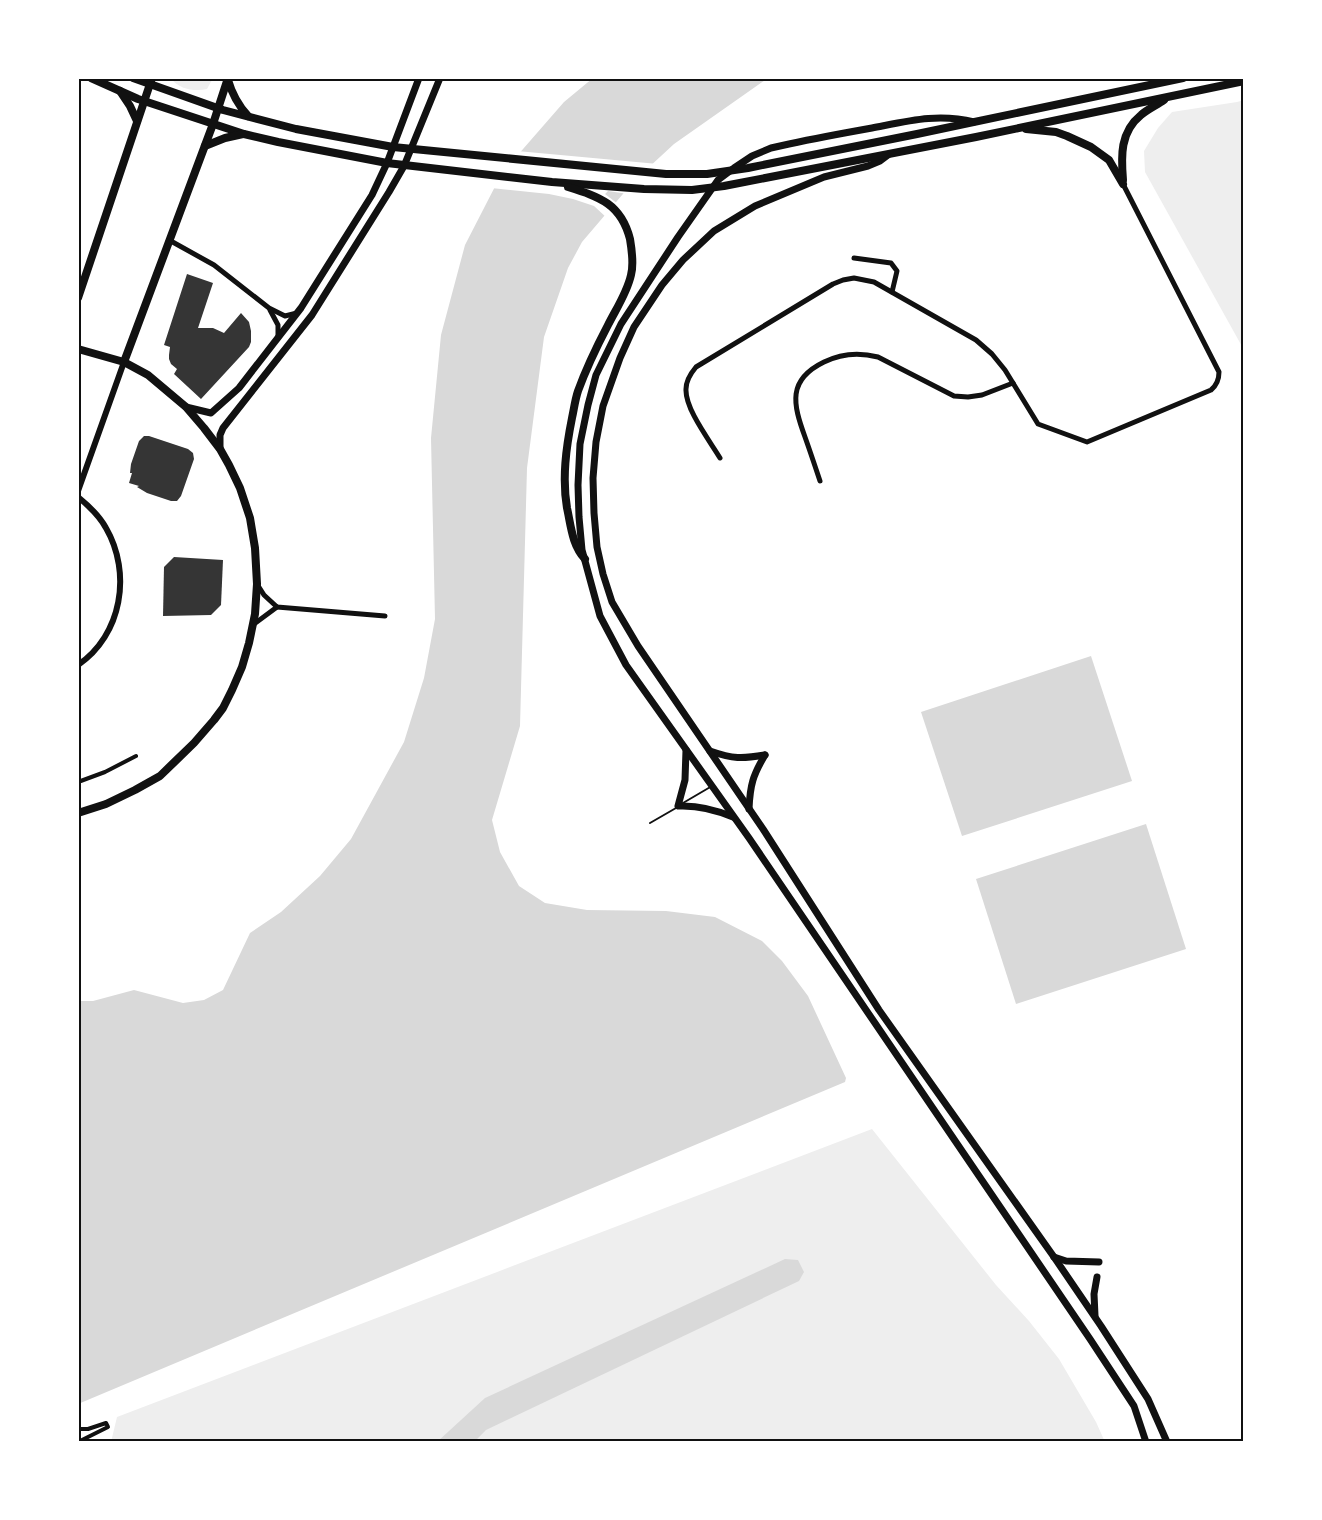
<svg xmlns="http://www.w3.org/2000/svg" width="1322" height="1520" font-family="Cabin,sans-serif">
  <rect width="100%" height="100%" fill="#fff"/>
  <g fill="#eee">
    <path d="M171,78H213L207,89C195,92 178,89 171,78Z"/>
    <path d="M1244,100V350L1145,172L1144,151L1158,128L1172,112L1237,102Z"/>
    <path d="M872,1129L996,1285L1029,1321L1059,1359L1096,1422L1105,1442H111L117,1417Z"/>
  </g>
  <g fill="#d9d9d9">
    <path d="M593,78H768L674,144L634,181L582,242L568,268L544,337L527,468L520,726L492,820L500,852L519,886L545,903L587,910L666,911L715,917L762,941L782,961L808,996L846,1078L845,1082L78,1404V1001H93L134,990L183,1003L204,1000L223,990L250,933L281,912L320,876L351,839L404,742L424,678L435,619L431,438L441,335L465,245L502,173L564,102Z"/>
    <path d="M1091,656L1132,781L962,836L921,712Z"/>
    <path d="M1146,824L1186,949L1016,1004L976,879Z"/>
    <path d="M785,1259L798,1260L804,1272L799,1281L486,1430L474,1442H437L485,1398Z"/>
  </g>
  <path fill="#fff" d="M517,151L658,164L637,183L628,194L608,191L605,194L618,204L607,218L594,206L573,199L549,194L491,188L499,171Z"/>
  <g fill="#353535">
    <path d="M187,274L213,283L198,328H213L224,333L241,313L249,322L251,331V342L249,347L201,399L174,374L177,369L171,364L169,359V355L170,347L164,345Z"/>
    <path d="M144,436H149L188,449L193,453L194,459L181,496L177,501H171L147,493L137,487L139,486L129,483L132,473H130L131,464L139,441Z"/>
    <path d="M174,557L223,560L221,605L211,615L163,616L164,567Z"/>
  </g>
  <g fill="none" stroke-linecap="round" stroke-linejoin="round">
    <g stroke="#111" stroke-width="2">
      <path d="M683,803L712,786"/>
      <path d="M650,823L676,808"/>
    </g>
    <g stroke="#111" stroke-width="4">
      <path d="M78,782L105,772L136,756"/>
      <path d="M78,1442L108,1427L106,1423L88,1429H80"/>
    </g>
    <g stroke="#111" stroke-width="5">
      <path d="M169,240L214,265L269,308L285,316L297,313"/>
      <path d="M854,258L891,263L897,271L892,292"/>
      <path d="M270,310L278,325V338"/>
      <path d="M720,458C710,441 685,409 686,389C686,380 691,373 696,367L833,284L843,280L854,278L874,282L976,340L992,354L1005,370L1038,424L1087,442L1211,390C1217,385 1219,380 1219,372L1123,184"/>
      <path d="M820,481C815,466 810,451 805,437C793,404 787,380 824,362C842,353 859,352 878,357L954,396L968,397L982,395L1013,383"/>
      <path d="M257,584L264,595L277,607L385,616"/>
      <path d="M254,624L277,607"/>
    </g>
    <g stroke="#111" stroke-width="6">
      <path d="M78,491L124,362"/>
      <path d="M78,497C89,506 99,515 106,528C132,573 122,635 78,665"/>
    </g>
    <g stroke="#111" stroke-width="7">
      <path d="M974,122C938,113 908,121 872,128C844,133 817,138 789,144L771,148L752,156L734,168L718,180L678,237L621,324L596,375L588,405L580,444L578,485L579,517L582,550L600,616L626,665L749,838L1090,1339L1134,1406L1146,1442"/>
      <path d="M888,155L880,161L868,166L824,177L755,206L714,231L683,260L662,285L634,327L620,358L603,406L596,442L593,478L594,513L597,547L603,574L612,602L638,646L763,829L879,1010L1054,1257L1101,1326L1148,1399L1167,1442"/>
      <path d="M186,407L211,413L239,388L301,308L372,195L387,163L419,78"/>
      <path d="M220,449V435L223,428L312,315L389,192L404,166L440,78"/>
      <path d="M686,750L685,780L678,806C698,805 714,809 733,817"/>
      <path d="M710,751C733,759 742,759 765,755"/>
      <path d="M749,809C750,785 753,775 765,755"/>
      <path d="M1054,1257L1066,1261L1099,1262"/>
      <path d="M1095,1316L1094,1294L1097,1277"/>
    </g>
    <g stroke="#111" stroke-width="8">
      <path d="M91,78L138,99L244,134L278,142L387,163L552,182L644,189L692,190L724,186L976,137L1244,81"/>
      <path d="M133,78L223,110L296,129L393,147L666,174H707L748,168L917,134L1183,78"/>
      <path d="M228,80C232,94 238,105 248,116"/>
      <path d="M120,91L130,106L137,121"/>
      <path d="M1026,129L1056,132L1067,136L1091,147L1109,160L1123,184"/>
      <path d="M205,146L225,138L243,134"/>
      <path d="M1123,180C1121,156 1120,132 1141,115C1148,109 1157,105 1164,100"/>
      <path d="M568,187C600,197 621,204 630,239C632,251 634,264 631,275C627,293 616,309 608,325C597,346 586,369 578,391C575,400 574,409 572,418C566,448 562,478 567,508C571,526 572,545 585,559"/>
      <path d="M78,298L152,78"/>
      <path d="M78,349L124,362L148,375L186,407L204,428L220,449L229,465L240,488L250,518L255,548L257,584L255,614L249,643L242,667L232,690L223,708L214,720L194,743L160,776L135,790L106,804L78,813"/>
      <path d="M124,362L213,124L228,78"/>
    </g>
  </g>
  <rect width="1322" height="1520" fill="none" stroke="#ffffff" stroke-width="159"/>
  <rect x="80" y="80" width="1162" height="1360" fill="none" stroke="#111" stroke-width="2"/>
</svg>
